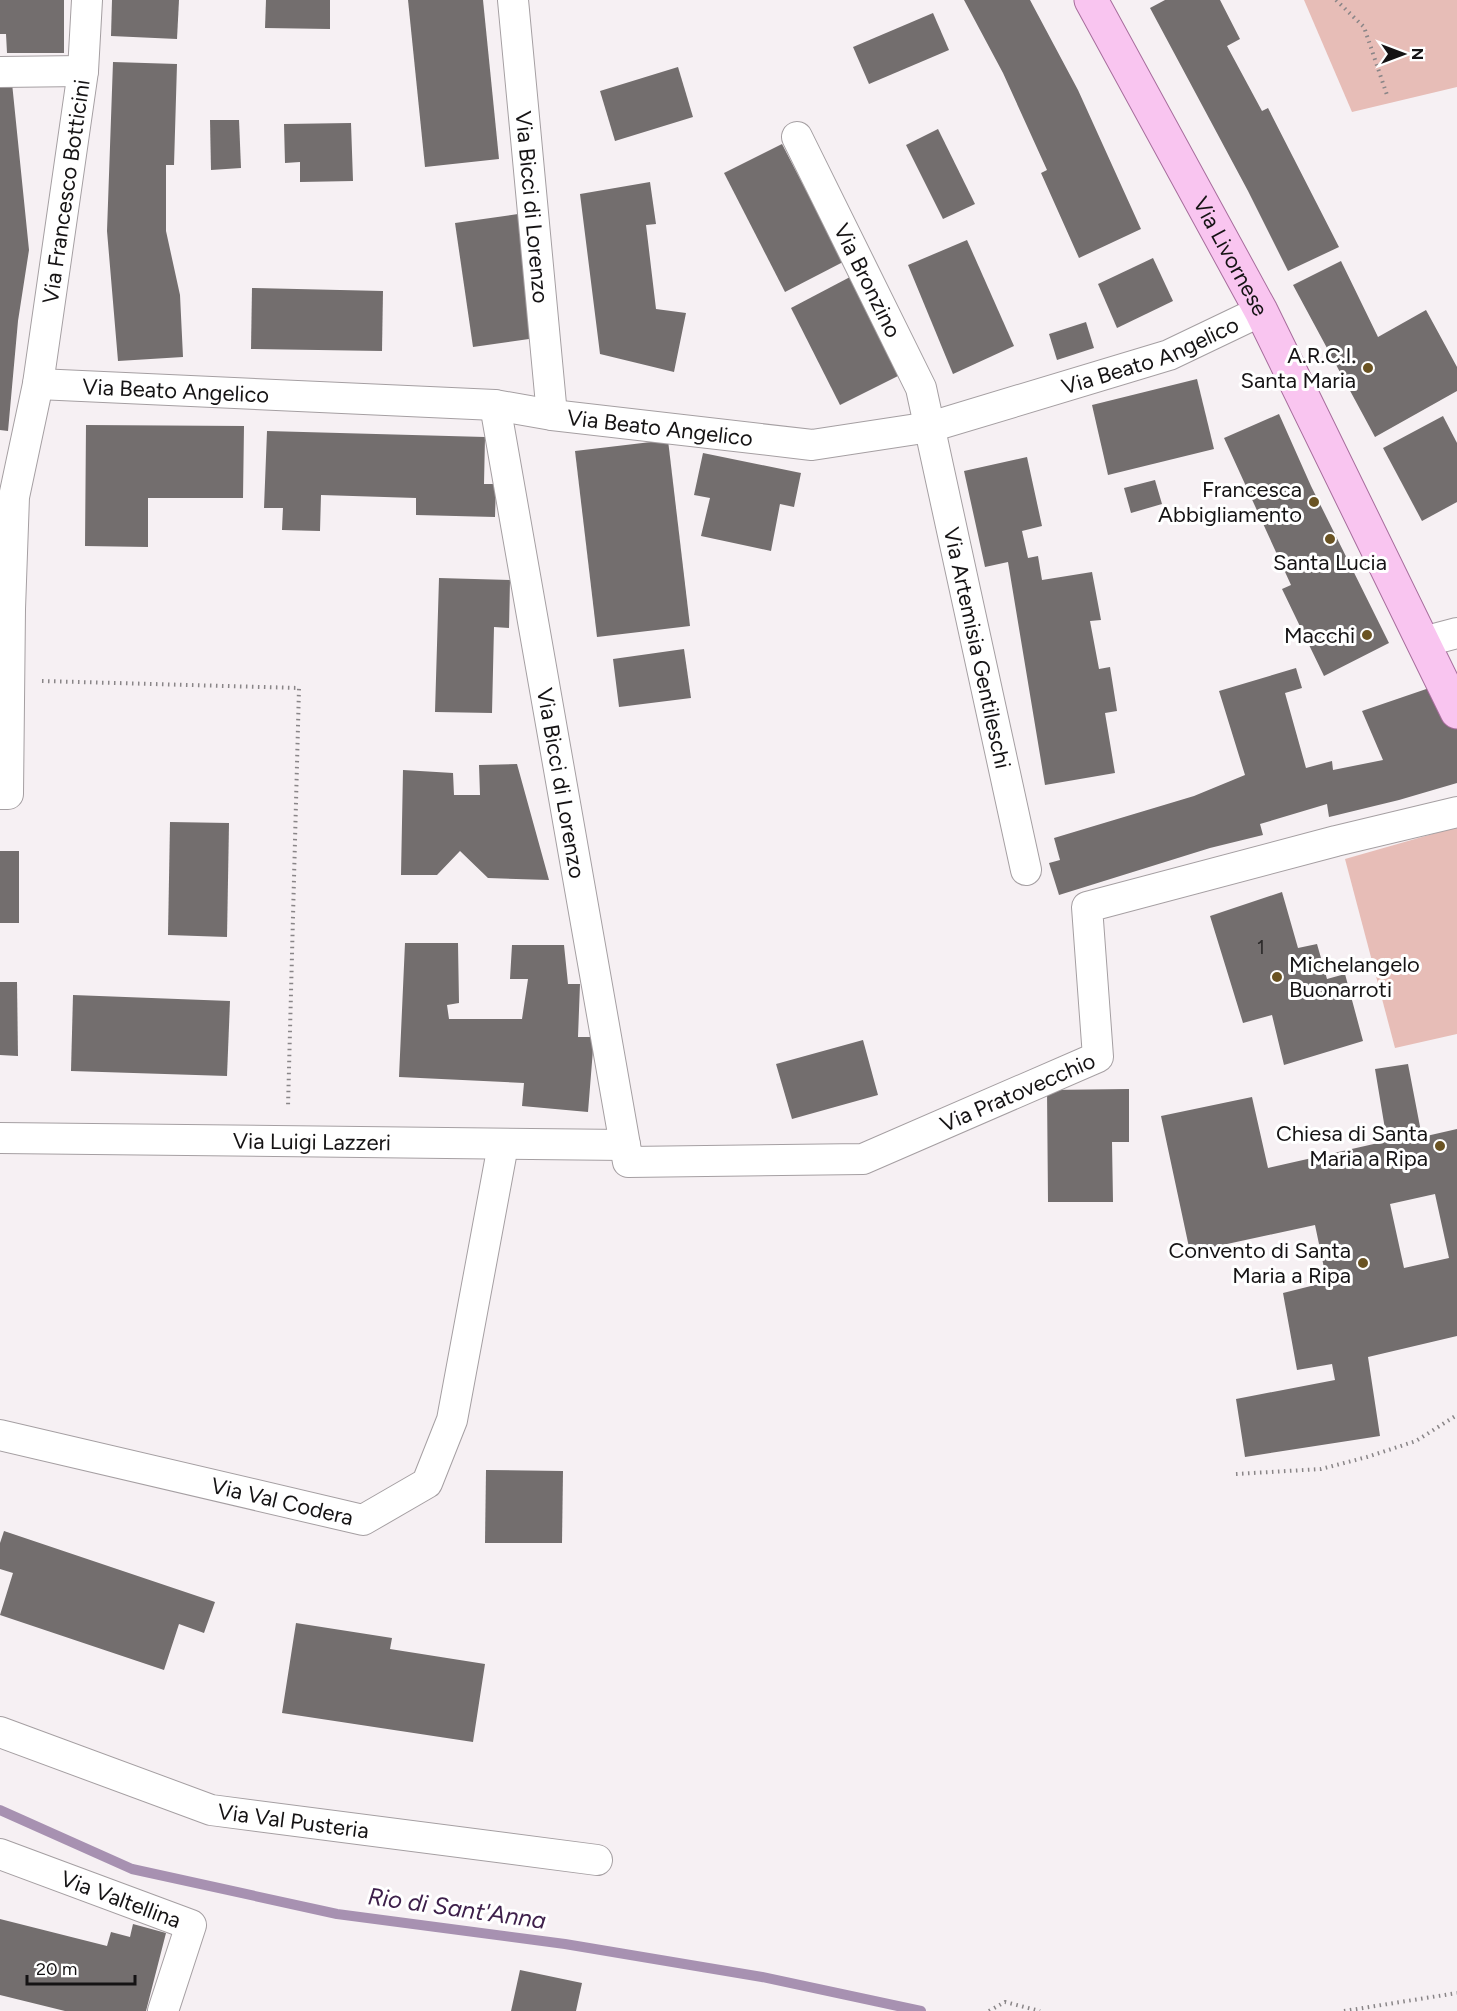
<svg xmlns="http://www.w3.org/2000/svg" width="1457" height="2011" font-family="Figtree,sans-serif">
  <rect width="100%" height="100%" fill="#f6f0f3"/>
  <g fill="#e7bdb7">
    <path d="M1304,0H1457V87L1352,112Z"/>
    <path d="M1457,827V1034L1395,1048L1345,859Z"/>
  </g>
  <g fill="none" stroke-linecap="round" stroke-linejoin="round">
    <path stroke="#a791b1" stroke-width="10" d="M0,1810L132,1869L337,1914L565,1944L762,1977L921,2011"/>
  </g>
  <g fill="#736e6e" fill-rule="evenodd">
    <path d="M0,0H64V53H7L6,34H0Z"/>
    <path d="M112,0H179L177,39L111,36Z"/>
    <path d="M266,0H330V29L265,28Z"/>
    <path d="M408,0H483L499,159L425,167Z"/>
    <path d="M964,0H1030L1078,90L1141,229L1079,258L1041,173L1047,170L1003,73Z"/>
    <path d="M1165,0H1220L1240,39L1227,46L1262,111L1268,108L1339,247L1288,271L1248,191L1150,8Z"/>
    <path d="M933,13L949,50L869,84L853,47Z"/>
    <path d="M113,62L177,64L174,165H166V231L180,295L183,357L118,361L107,231Z"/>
    <path d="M678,67L693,117L615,141L600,91Z"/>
    <path d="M12,83L29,250L18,321L8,431L0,430V84Z"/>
    <path d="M210,120H239L241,168L211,170Z"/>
    <path d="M351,123L353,181L300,182V162L285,163L284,124Z"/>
    <path d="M938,129L975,204L943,219L906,145Z"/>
    <path d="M782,144L843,262L785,292L724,173Z"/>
    <path d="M650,182L656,224L646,225L656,309L686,313L674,372L600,354L580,194Z"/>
    <path d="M518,214L536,338L473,347L455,223Z"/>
    <path d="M967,240L1014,346L953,374L908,265Z"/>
    <path d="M1153,258L1173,301L1117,328L1098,284Z"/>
    <path d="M1341,261L1378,337L1426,310L1457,367V391L1375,437L1293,285Z"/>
    <path d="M850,277L900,375L840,405L791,308Z"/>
    <path d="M252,288L383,291L382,351L251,349Z"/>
    <path d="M1086,322L1094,348L1057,360L1049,334Z"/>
    <path d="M1197,379L1214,449L1108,475L1092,405Z"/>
    <path d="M1279,414L1311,486L1389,643L1324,676L1282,589L1291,585L1224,438Z"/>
    <path d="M1443,416L1457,443V502L1422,521L1383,448Z"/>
    <path d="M86,425L244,426L243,498H148V547L85,546Z"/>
    <path d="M267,431L485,437L484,484H496L495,517L416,515V498L321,495L320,531L282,530L283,508H264Z"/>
    <path d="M668,440L690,626L597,637L575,451Z"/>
    <path d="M703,453L801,473L794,507L780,504L771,551L701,536L710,498L694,495Z"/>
    <path d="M1027,457L1042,526L1022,531L1028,558L1038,556L1042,580L1092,572L1101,620L1090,621L1099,669L1110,667L1117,711L1105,713L1115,773L1045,785L1008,562L985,567L964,471Z"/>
    <path d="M1155,480L1162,504L1131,513L1124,488Z"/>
    <path d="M439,578L510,580L509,628L494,627L492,713L435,712Z"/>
    <path d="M684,649L691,698L619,707L613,659Z"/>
    <path d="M1296,668L1302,688L1285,693L1306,768L1332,761L1333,770L1383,760L1362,711L1438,685L1457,721V783L1399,800L1329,817L1327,804L1260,824L1263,835L1210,848L1059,895L1049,863L1060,860L1054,838L1194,796L1245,775L1219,691Z"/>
    <path d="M517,764L549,880L488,878L460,851L437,875H401L403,770L453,773L454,795H480L479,765Z"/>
    <path d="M170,822L229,823L227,937L168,935Z"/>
    <rect x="0" y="851" width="19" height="72"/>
    <path d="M1282,892L1298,948L1317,944L1327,979L1345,974L1363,1041L1284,1065L1272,1015L1243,1023L1210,916Z"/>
    <path d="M405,943H458L459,1003L447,1005L449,1019H522L528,979H510L512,945H564L568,984H580L578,1037H594L588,1112L522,1106L524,1083L399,1077Z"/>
    <path d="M0,982H17L18,1056L0,1055Z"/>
    <path d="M73,995L230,1001L227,1076L71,1071Z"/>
    <path d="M863,1040L878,1095L792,1119L776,1064Z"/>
    <path d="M1408,1064L1422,1137L1457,1129V1336L1368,1357L1380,1436L1245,1457L1236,1399L1335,1380L1332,1364L1297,1370L1283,1293L1327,1282L1315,1225L1190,1252L1161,1116L1252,1097L1268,1168L1387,1141L1375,1069ZM1435,1194L1449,1258L1404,1268L1390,1204Z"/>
    <path d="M1129,1089V1142H1112L1113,1202H1048L1047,1090Z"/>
    <path d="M486,1470L563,1471L562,1543H485Z"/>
    <path d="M4,1531L215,1602L204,1633L179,1624L164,1670L0,1615L13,1573L0,1569V1543Z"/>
    <path d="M296,1623L392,1638L390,1649L485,1664L473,1742L282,1713Z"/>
    <path d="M0,1919L107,1946L111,1932L130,1937L133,1924L166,1933L146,2011H65L0,1995Z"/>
    <path d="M520,1970L582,1983L576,2011H511Z"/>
  </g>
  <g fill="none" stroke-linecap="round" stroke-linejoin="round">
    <g stroke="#a59fa2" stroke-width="32">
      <g id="minor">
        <path id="s1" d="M513,0L552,415"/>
        <path d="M0,72L83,71"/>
        <path id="s2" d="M797,137L921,388L1026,870"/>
        <path id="s3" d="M38,384L495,405L552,415L812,445L930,427L1169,355L1261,311"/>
        <path id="s4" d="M495,405L628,1162L863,1159L1098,1057L1087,907L1336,841L1457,812"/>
        <path d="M1423,642L1457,633"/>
        <path id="s5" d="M0,794H8L10,609L14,497L38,384L83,71L87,0"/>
        <path id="s6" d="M0,1138L625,1145"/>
        <path id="s7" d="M0,1435L363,1520L427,1483L452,1420L503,1145"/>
        <path id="s8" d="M0,1732L211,1810L597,1860"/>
        <path id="s9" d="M0,1854L191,1925L163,2011"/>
      </g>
    </g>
    <g stroke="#a76d9c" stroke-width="35">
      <g id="primary">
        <path id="s10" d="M1091,0L1261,311L1457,712"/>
      </g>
    </g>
    <g stroke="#898587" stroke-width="4" stroke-dasharray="1.5 4.5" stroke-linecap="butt">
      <path d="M1336,0L1364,27L1388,98"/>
      <path d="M42,681L299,688L288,1107"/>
      <path d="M1236,1474L1321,1469L1367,1457L1416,1441L1457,1415"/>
      <path d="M989,2011L1005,2002L1040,2011"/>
      <path d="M1344,2011L1457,1993"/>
    </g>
    <use href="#minor" stroke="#fff" stroke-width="30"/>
    <use href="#primary" stroke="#f9c5f0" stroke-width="33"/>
  </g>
  <g fill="#6a5323" stroke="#fff" stroke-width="2">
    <circle cx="1368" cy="368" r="6"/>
    <circle cx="1314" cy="502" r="6"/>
    <circle cx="1330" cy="539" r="6"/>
    <circle cx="1367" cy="635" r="6"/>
    <circle cx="1277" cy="977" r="6"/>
    <circle cx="1440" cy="1146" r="6"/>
    <circle cx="1363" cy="1263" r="6"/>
  </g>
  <g text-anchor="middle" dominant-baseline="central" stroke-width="6" stroke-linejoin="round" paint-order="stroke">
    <g font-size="20" fill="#2c2a2a">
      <text x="1261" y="947">1</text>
    </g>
    <g font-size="22" fill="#151314" stroke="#fff">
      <text stroke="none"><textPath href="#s5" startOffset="615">Via Francesco Botticini</textPath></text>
      <text stroke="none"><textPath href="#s1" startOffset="208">Via Bicci di Lorenzo</textPath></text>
      <text stroke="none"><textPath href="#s10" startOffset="292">Via Livornese</textPath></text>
      <text stroke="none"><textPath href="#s2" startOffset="160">Via Bronzino</textPath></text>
      <text stroke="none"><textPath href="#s3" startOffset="1128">Via Beato Angelico</textPath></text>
      <text stroke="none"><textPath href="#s3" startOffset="138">Via Beato Angelico</textPath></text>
      <text stroke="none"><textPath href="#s3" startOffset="624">Via Beato Angelico</textPath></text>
      <text stroke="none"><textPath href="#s2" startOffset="546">Via Artemisia Gentileschi</textPath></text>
      <text stroke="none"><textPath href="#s4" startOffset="384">Via Bicci di Lorenzo</textPath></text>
      <text stroke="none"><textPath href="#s4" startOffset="1172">Via Pratovecchio</textPath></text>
      <text stroke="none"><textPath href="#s6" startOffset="312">Via Luigi Lazzeri</textPath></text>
      <text stroke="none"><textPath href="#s7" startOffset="290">Via Val Codera</textPath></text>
      <text stroke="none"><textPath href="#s8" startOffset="308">Via Val Pusteria</textPath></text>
      <text stroke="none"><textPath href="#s9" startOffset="129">Via Valtellina</textPath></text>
    </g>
    <g font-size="22" fill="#151314" stroke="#fff" text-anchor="end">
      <text x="1356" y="355">A.R.C.I.<tspan x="1356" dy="25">Santa Maria</tspan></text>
      <text x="1302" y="489">Francesca<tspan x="1302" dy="25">Abbigliamento</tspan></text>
      <text x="1330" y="562" text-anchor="middle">Santa Lucia</text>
      <text x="1355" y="635">Macchi</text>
      <text x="1289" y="964" text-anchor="start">Michelangelo<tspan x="1289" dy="25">Buonarroti</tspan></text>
      <text x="1428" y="1133">Chiesa di Santa<tspan x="1428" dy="25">Maria a Ripa</tspan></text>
      <text x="1351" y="1250">Convento di Santa<tspan x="1351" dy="25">Maria a Ripa</tspan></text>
    </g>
    <g font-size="24" font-style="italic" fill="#3e204b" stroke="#fff">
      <text transform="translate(457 1908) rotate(8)">Rio di Sant'Anna</text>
    </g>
  </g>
  <g transform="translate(1403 54) rotate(90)" stroke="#ffffff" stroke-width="4.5" paint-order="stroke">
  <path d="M0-4.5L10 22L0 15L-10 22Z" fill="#151314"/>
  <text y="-9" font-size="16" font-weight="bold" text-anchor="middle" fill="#151314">N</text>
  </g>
  <path d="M27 1975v9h108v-9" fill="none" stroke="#151314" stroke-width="3"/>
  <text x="36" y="1975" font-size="18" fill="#151314" stroke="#ffffff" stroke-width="4.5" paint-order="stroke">20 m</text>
</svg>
